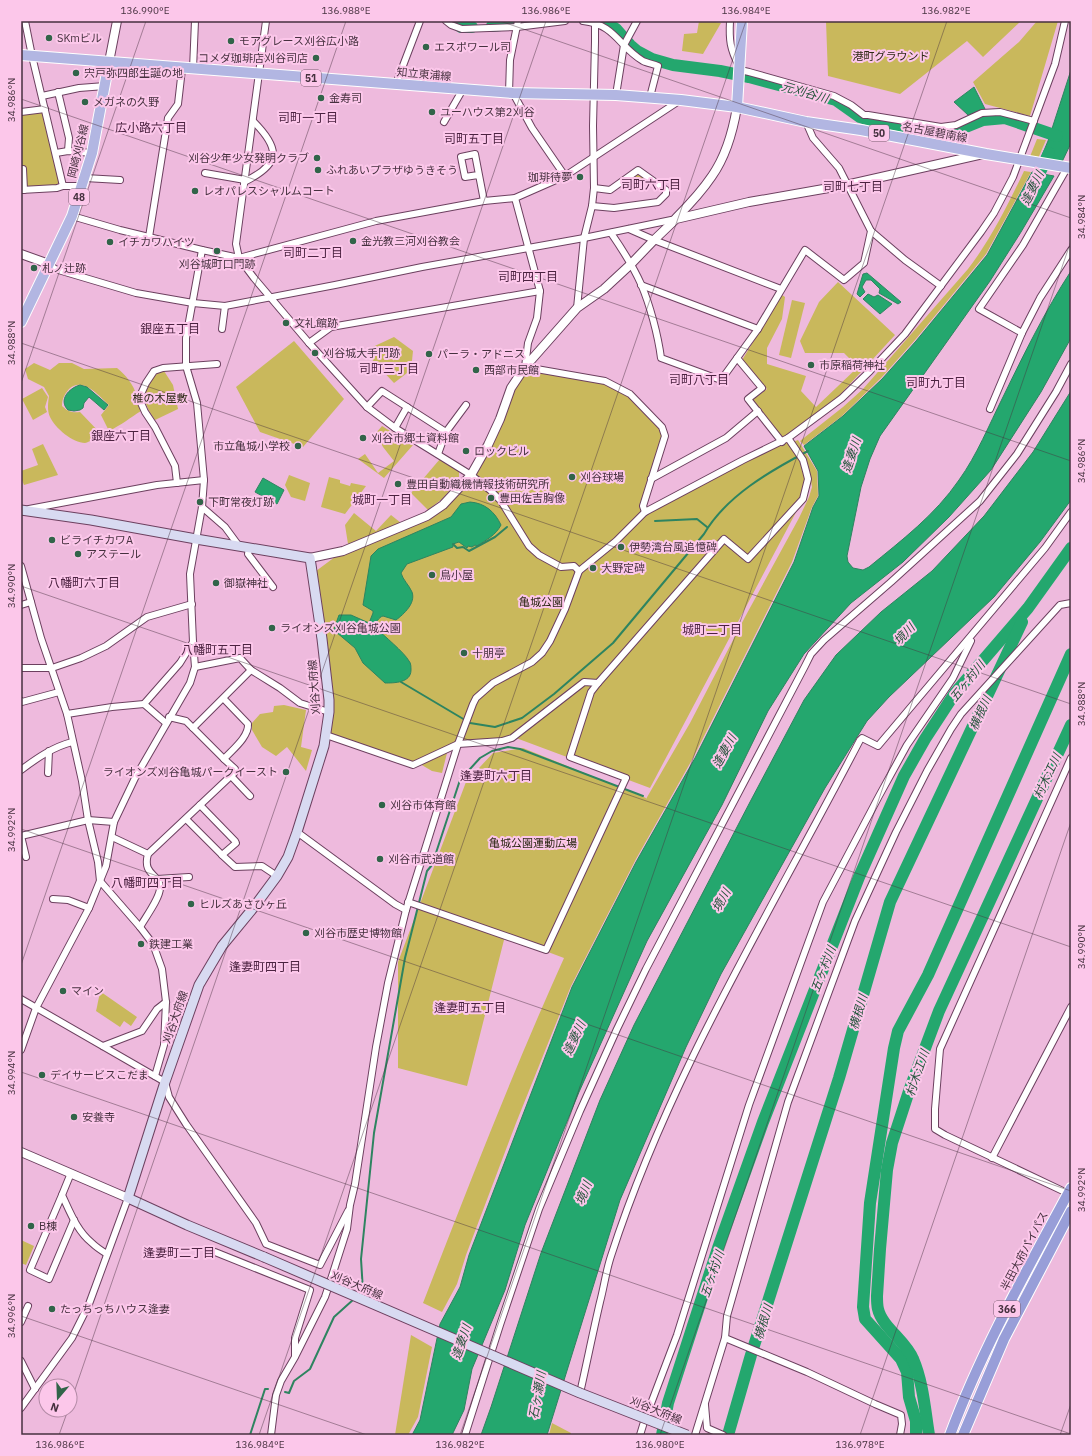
<svg xmlns="http://www.w3.org/2000/svg" width="1092" height="1456" font-family="'IBM Plex Sans','Noto Sans JP',sans-serif">
  <rect width="100%" height="100%" fill="#eebadd"/>
  <g fill="#c9b85c">
    <path d="M699,21H715V22L721,23L703,54L682,51L684,34L697,33Z"/>
    <path d="M826,21H1021L983,57L967,41L900,94L828,76Z"/>
    <path d="M1037,21H1058L1030,116L985,104L973,82L1019,42Z"/>
    <path d="M43,111L60,180L57,185L26,187L24,167L21,165V114Z"/>
    <path d="M1037,139L1046,140L1037,161L1029,159Z"/>
    <path d="M1024,171L1031,172L986,254L915,340L881,378L842,416L804,445L800,441L843,407L863,389L968,269C991,239 1008,205 1024,171Z"/>
    <path d="M638,173L648,180L644,185L620,186Z"/>
    <path d="M838,282L895,335L838,397L783,438L752,400L767,389L742,360L782,295L785,297L782,319L767,348V364L806,376L801,391L816,407L858,367L844,353H805L800,341L819,302Z"/>
    <path d="M792,300L805,303L791,358L779,355Z"/>
    <path d="M394,337L413,351L411,370L394,383L364,351Z"/>
    <path d="M294,341L344,399L303,447L260,432L236,387Z"/>
    <path d="M34,363L50,370L59,363H72L84,369L117,368C126,375 133,384 137,396C139,401 139,406 141,411C130,418 121,425 109,431L101,415L109,405C99,396 83,376 69,389C64,395 62,399 62,406C68,412 73,413 80,412L102,435C97,437 90,442 85,443C73,443 55,428 50,417C47,410 48,403 49,396L44,387L28,379L25,369Z"/>
    <path d="M525,367L587,377L630,394L651,414L665,436L649,486L645,512L788,438L805,465L808,479L803,499L650,788L516,738L458,744L448,749L442,773L432,771L420,764L413,765L326,735L329,712L312,574L343,551L427,516L471,475Z"/>
    <path d="M164,371L173,385L178,409L155,420C140,399 143,393 156,373Z"/>
    <path d="M42,388L48,397L45,407L47,412L33,420L22,399Z"/>
    <path d="M382,426L413,445L384,478L358,459L365,454L378,473L394,461L383,447L376,433Z"/>
    <path d="M798,440L817,471L818,496L812,507L792,562L693,758L636,859L571,986L516,1123L466,1255L457,1284L442,1312L423,1303C468,1187 513,1071 564,958L505,936L467,1086L398,1068V962L466,782L493,753L523,748L646,798V799L690,723L745,617L799,518L809,497L812,487L808,464L793,442Z"/>
    <path d="M43,444L58,475L24,485L21,478V471L38,465L32,449Z"/>
    <path d="M440,459L459,470V480L442,499L428,510L411,493Z"/>
    <path d="M289,475L310,483L305,501L291,497L285,485Z"/>
    <path d="M329,477L340,480V483L350,486L351,483L366,486L345,514L321,507Z"/>
    <path d="M354,513L376,531L391,515L401,523L348,544L345,525Z"/>
    <path d="M284,705L306,710L301,747L312,750L306,771L287,747L276,756L262,747L252,730V723L260,714L273,712L274,706Z"/>
    <path d="M101,992L137,1017L131,1026L124,1021L120,1027L96,1011C98,1004 98,998 101,992Z"/>
    <path d="M21,1240L34,1246L26,1265L21,1263Z"/>
    <path d="M411,1335L432,1347L418,1417L408,1435H395Z"/>
    <path d="M552,1423L571,1433V1435H549Z"/>
  </g>
  <g fill="#24a76e" stroke="#2e8460">
    <path d="M1071,70V143L1061,164L1040,160L1048,141Z"/>
    <path d="M974,87L985,109L968,115L954,102Z"/>
    <path d="M1032,172L1054,176L1021,232L990,281L880,436L870,459L861,487L847,556L848,562L853,568L863,570L869,567C902,540 935,515 959,480C977,455 989,425 1003,397C1024,354 1045,311 1071,271V338L1041,392L991,470L949,517L903,562L851,603L804,654L768,711L722,805L647,941L579,1092L525,1225L505,1290L472,1369L464,1410L452,1435H412L420,1420L440,1324L460,1287L469,1255L572,987L636,862L695,758L794,562L813,507L819,496L818,471L804,446L843,416L882,379L916,341L987,255Z"/>
    <path d="M867,273L901,302L898,304L879,293L880,289L871,280H866L862,287L865,292L860,297L857,294L863,274Z"/>
    <path d="M868,294L874,297L878,295L892,304L880,314L863,299Z"/>
    <path d="M80,385L87,387L108,405L104,410L89,397L84,403L83,408L80,410L74,411L68,410C58,400 69,388 80,385Z"/>
    <path d="M1071,391V500L1040,542L994,597L889,697L867,721L825,788L721,974L686,1047L620,1200L547,1435H481L491,1407L541,1253L600,1100L634,1025L750,802L804,700L836,655L881,612L932,571L984,516L1033,452Z"/>
    <path d="M263,478L284,490L277,504L255,492Z"/>
    <path d="M470,502C485,503 495,512 501,525C496,535 486,540 477,546L475,545L472,547L468,546L467,548L459,542L453,544V547L407,564L401,573C403,580 409,585 412,592C416,603 404,614 396,620L383,616C379,617 375,623 375,627C384,636 404,652 409,661C411,663 411,667 411,670C411,683 394,683 385,683L363,663L355,648L336,632L334,629L339,615H351L369,623L373,613V611L363,605L371,556L378,549L451,517L461,504Z"/>
  </g>
  <g fill="none" stroke-linecap="round" stroke-linejoin="round">
    <g stroke="#2e8460" stroke-width="2">
      <path d="M655,521L697,519L707,527"/>
      <path d="M453,544L457,548L463,547L469,551L495,537L507,527"/>
      <path d="M401,682L465,720"/>
      <path d="M470,723L495,727L522,718L554,694L613,643L704,534C726,496 770,471 808,451"/>
      <path d="M358,1295L363,1291L361,1259L374,1133L405,958L427,871L432,865L460,780L480,758L492,751L508,747L520,749L643,796"/>
      <path d="M285,1392L289,1393L294,1381L310,1369L334,1317L354,1299"/>
      <path d="M250,1435L265,1389H268"/>
    </g>
    <g stroke="#24a76e" stroke-width="12">
      <path d="M453,21L461,27H472"/>
      <path d="M604,21L616,29L630,45L637,51L652,59L673,65L720,71L749,77L813,94L836,100L860,117L870,120L943,133L956,131L983,120L1005,118L1057,136"/>
      <path d="M492,26L537,21"/>
      <path d="M1033,187L1049,153"/>
      <path d="M662,1435L668,1403L718,1248L763,1122L859,877L904,776L925,739L955,693L1028,608L1071,548"/>
      <path d="M728,1435L751,1355L839,1078L890,902L1022,622"/>
      <path d="M916,1435V1421L909,1397L907,1372L901,1359L865,1319L863,1307L870,1203L894,1048L898,1031L928,975L1071,654"/>
      <path d="M929,1435C925,1410 923,1382 913,1359C906,1341 882,1327 878,1309C877,1305 877,1300 877,1296L880,1249L887,1170L892,1143L909,1091L939,1011L1071,725"/>
    </g>
    <g stroke="#6c405f" stroke-width="8">
      <g id="minor">
        <path d="M25,21L32,56L63,186"/>
        <path d="M266,21L236,244L239,258L254,278L309,343L367,407L395,428L471,475L490,490L501,501L529,546L539,555L561,567L574,566L579,571"/>
        <path d="M446,21L451,25L462,29L517,27L565,21"/>
        <path d="M583,21C615,24 619,47 643,61C647,63 653,64 658,66L650,97"/>
        <path d="M730,21C729,40 730,49 739,66"/>
        <path d="M193,69L195,21"/>
        <path d="M740,70L749,72L834,96L851,105L864,115H868L941,127L956,125L982,113L1000,112L1034,121"/>
        <path d="M396,84L420,21"/>
        <path d="M58,92L69,138L68,151"/>
        <path d="M509,93L510,60L518,21"/>
        <path d="M513,93L532,128L565,176"/>
        <path d="M616,95L624,45L637,21"/>
        <path d="M42,96L79,88L105,86"/>
        <path d="M21,112L45,109"/>
        <path d="M444,122L463,89"/>
        <path d="M56,153L68,151L92,153"/>
        <path d="M23,169L24,190"/>
        <path d="M205,173L245,180"/>
        <path d="M478,175L465,177L461,157L475,154L484,201"/>
        <path d="M85,178L120,180"/>
        <path d="M244,182C281,164 281,149 253,121"/>
        <path d="M21,190L57,188L63,186H82"/>
        <path d="M515,198L540,291L537,318L528,343L525,367L605,381L630,394L662,427L665,436L643,506L645,512"/>
        <path d="M592,206L614,208L658,202L666,194V190L638,170L610,190L594,188"/>
        <path d="M72,216L120,230L202,250"/>
        <path d="M629,229L654,240L781,289"/>
        <path d="M871,231L905,260L941,286"/>
        <path d="M611,233C622,249 633,266 641,284C650,305 658,335 661,358L721,380L737,358"/>
        <path d="M149,237L168,118L178,104L182,69"/>
        <path d="M49,264L55,269L136,293L193,303L225,306L335,285L422,267L584,238L676,219"/>
        <path d="M641,285L758,329"/>
        <path d="M577,308L584,238L592,206L594,188L593,126L595,42V21"/>
        <path d="M222,329L225,306"/>
        <path d="M1022,333L979,309L1023,245L1067,168"/>
        <path d="M309,343L331,327L540,291"/>
        <path d="M367,407L382,391L446,432L438,454"/>
        <path d="M990,409L1022,333L1040,298L1071,250"/>
        <path d="M395,428L407,407"/>
        <path d="M446,432L466,405"/>
        <path d="M782,442L748,399L762,388L737,358L758,329L805,250L844,280L864,263L871,231L839,168L813,138L806,122"/>
        <path d="M651,479L726,438L758,411"/>
        <path d="M177,483L175,466L155,427L145,412L141,403V394L146,383L154,371L163,368L217,364"/>
        <path d="M202,507L225,527L239,546"/>
        <path d="M29,509L157,485L204,480"/>
        <path d="M249,548L248,554L273,587"/>
        <path d="M21,566L41,638L67,714L82,781L88,820L98,862L100,881L140,927L153,944L162,969L166,1002L164,1045L155,1076"/>
        <path d="M21,605L31,602"/>
        <path d="M195,667L240,658L251,670L280,688L300,703L329,712"/>
        <path d="M21,668H52L81,658L106,646L147,617L192,604"/>
        <path d="M223,698L193,728L224,759C232,750 249,737 248,724L223,698L251,670"/>
        <path d="M21,701L22,702L59,692"/>
        <path d="M67,714L112,707L144,704"/>
        <path d="M169,717L186,721L193,728"/>
        <path d="M166,723L144,704L180,663L193,642"/>
        <path d="M326,735L413,765L458,744L502,741L512,738L584,682L598,683L724,539L748,559L803,499L808,479L806,471L803,460L788,438"/>
        <path d="M21,770C37,758 53,747 72,742"/>
        <path d="M48,773L49,751"/>
        <path d="M231,776L250,796"/>
        <path d="M186,819L222,855L236,843L235,841L200,805"/>
        <path d="M297,832L395,904L406,910"/>
        <path d="M21,836L88,820L114,822"/>
        <path d="M21,836L26,857"/>
        <path d="M112,837L148,854"/>
        <path d="M222,855L235,867L262,866L277,876"/>
        <path d="M157,879L189,877"/>
        <path d="M53,899L68,900L89,908"/>
        <path d="M408,902L546,950L626,778L570,757L591,692L598,683"/>
        <path d="M140,927C145,918 160,898 160,888C160,873 142,876 148,854L235,772V769L224,759"/>
        <path d="M21,999L165,1082L169,1097L186,1124L256,1223L266,1244L320,1265L348,1211"/>
        <path d="M103,1046L142,1031L157,1009L166,1002"/>
        <path d="M21,1050L36,1008L89,908L106,866L114,822L135,778L190,683L195,667L193,642L190,574L202,507L204,480L197,403L186,366V338L202,250L239,258L376,221L484,201L515,198L565,176L679,101"/>
        <path d="M992,1158L1071,1007"/>
        <path d="M71,1173L62,1195C70,1212 77,1231 92,1243C96,1247 102,1251 107,1254"/>
        <path d="M1069,1191L1065,1192L945,1135L935,1129V1109L940,1049L1071,758"/>
        <path d="M62,1195L30,1270L49,1279L74,1220"/>
        <path d="M215,1252L310,1290L295,1338V1356"/>
        <path d="M21,1322L28,1306"/>
        <path d="M725,1338L807,1372L875,1404L901,1415L902,1424L900,1435"/>
        <path d="M21,1361L35,1389"/>
        <path d="M580,1393C587,1362 593,1332 600,1302C604,1287 606,1271 611,1256C670,1073 772,910 860,740L862,738L878,746L1045,548L1071,512"/>
        <path d="M705,1405L707,1428L723,1435"/>
        <path d="M21,1408L72,1338L89,1304L128,1198"/>
        <path d="M271,1435L276,1395L281,1381L295,1357L325,1297L332,1276L347,1229L350,1205L355,1184L376,1047L388,983L406,910L458,744L473,704L476,698L493,683L532,662L542,653L550,641L565,609L579,571L616,541L645,512L743,460L788,438L842,398L870,371L905,334L981,232L994,213L1013,177L1055,64L1065,21"/>
        <path d="M465,1435L500,1325L539,1209L580,1111L617,1029L646,969L805,666L811,654L824,640L891,582L980,501L1017,454L1056,392L1071,364"/>
        <path d="M640,1435L644,1422L677,1335L749,1105L823,902L879,796L907,745L953,678L971,641"/>
        <path d="M695,1435L725,1338L727,1316L788,1102L855,921L896,832L927,771L951,729L961,714L1060,605L1071,603"/>
      </g>
    </g>
    <g stroke="#6c405f" stroke-width="10">
      <g id="tertiary">
        <path d="M109,62L117,21"/>
        <path d="M676,218C689,205 702,191 712,176C726,156 733,131 737,107"/>
        <path d="M21,254L49,264"/>
        <path d="M310,558L343,551L427,516L443,505L471,475L488,445L500,419L511,388L525,367L577,308L604,289L631,264L654,240L676,219L749,202L846,185L983,154"/>
        <path d="M21,1152L128,1198"/>
      </g>
    </g>
    <g stroke="#6c405f" stroke-width="11">
      <path id="secondary" d="M21,510L91,520L196,539L310,558L322,639L329,700V712L324,746L297,832L288,857L277,876L254,907L222,946L199,985L165,1082L128,1198L187,1225L264,1257"/>
    </g>
    <g stroke="#fff" stroke-width="12">
      <g id="primary">
        <path d="M21,55L513,93L616,95L681,100L737,107L806,122L861,130L986,154L1071,168"/>
        <path d="M737,107L742,21"/>
        <path d="M21,322L72,216L92,153L109,62"/>
      </g>
    </g>
    <g stroke="#fff" stroke-width="12">
      <g id="trunk">
        <path d="M950,1435C982,1349 1028,1268 1071,1188"/>
        <path d="M963,1435L1004,1339L1071,1211"/>
      </g>
    </g>
    <use href="#minor" stroke="#fff" stroke-width="6"/>
    <use href="#tertiary" stroke="#fff" stroke-width="8"/>
    <use href="#secondary" stroke="#d8daf1" stroke-width="9"/>
    <use href="#primary" stroke="#b2b6e2" stroke-width="10"/>
    <use href="#trunk" stroke="#989ed8" stroke-width="10"/>
    <g stroke="#6c405f" stroke-width="11" stroke-linecap="butt">
      <path id="secondary-bridge" d="M264,1257L580,1393L687,1435"/>
    </g>
    <use href="#secondary-bridge" stroke="#d8daf1" stroke-width="9"/>
  </g>
  <path fill="none" stroke="#46313f" stroke-width="1" stroke-opacity="0.45" d="M500,21L1071,218M21,99L1071,461M21,343L1071,704M21,383L146,21M21,586L1071,947M21,829L1071,1191M21,965L346,21M21,1072L1071,1434M21,1316L367,1435M70,1404L546,21M59,1435L68,1410M259,1435L746,21M460,1435L947,21M660,1435L1071,241M860,1435L1071,822M1060,1435L1071,1404"/>
  <g fill="#316449" stroke="#fcc7ea" stroke-width="1.5">
    <circle cx="49" cy="38" r="4"/>
    <circle cx="231" cy="41" r="4"/>
    <circle cx="426" cy="47" r="4"/>
    <circle cx="316" cy="58" r="4"/>
    <circle cx="76" cy="73" r="4"/>
    <circle cx="321" cy="98" r="4"/>
    <circle cx="85" cy="102" r="4"/>
    <circle cx="432" cy="112" r="4"/>
    <circle cx="317" cy="158" r="4"/>
    <circle cx="318" cy="170" r="4"/>
    <circle cx="580" cy="177" r="4"/>
    <circle cx="195" cy="191" r="4"/>
    <circle cx="353" cy="241" r="4"/>
    <circle cx="110" cy="242" r="4"/>
    <circle cx="217" cy="251" r="4"/>
    <circle cx="34" cy="268" r="4"/>
    <circle cx="286" cy="323" r="4"/>
    <circle cx="315" cy="353" r="4"/>
    <circle cx="429" cy="354" r="4"/>
    <circle cx="811" cy="365" r="4"/>
    <circle cx="476" cy="370" r="4"/>
    <circle cx="363" cy="438" r="4"/>
    <circle cx="298" cy="446" r="4"/>
    <circle cx="466" cy="451" r="4"/>
    <circle cx="572" cy="477" r="4"/>
    <circle cx="398" cy="484" r="4"/>
    <circle cx="491" cy="498" r="4"/>
    <circle cx="200" cy="502" r="4"/>
    <circle cx="52" cy="540" r="4"/>
    <circle cx="621" cy="547" r="4"/>
    <circle cx="78" cy="554" r="4"/>
    <circle cx="593" cy="568" r="4"/>
    <circle cx="432" cy="575" r="4"/>
    <circle cx="216" cy="583" r="4"/>
    <circle cx="272" cy="628" r="4"/>
    <circle cx="464" cy="653" r="4"/>
    <circle cx="286" cy="772" r="4"/>
    <circle cx="382" cy="805" r="4"/>
    <circle cx="380" cy="859" r="4"/>
    <circle cx="191" cy="904" r="4"/>
    <circle cx="306" cy="933" r="4"/>
    <circle cx="141" cy="944" r="4"/>
    <circle cx="63" cy="991" r="4"/>
    <circle cx="42" cy="1075" r="4"/>
    <circle cx="74" cy="1117" r="4"/>
    <circle cx="31" cy="1226" r="4"/>
    <circle cx="52" cy="1309" r="4"/>
  </g>
  <g text-anchor="middle" dominant-baseline="central" stroke-width="4" stroke-linejoin="round" paint-order="stroke">
    <g fill="#fcc7ea" stroke="#7d5e72" stroke-width="1">
      <rect x="301" y="70" width="20" height="16" rx="3"/>
      <rect x="869" y="125" width="20" height="16" rx="3"/>
      <rect x="69" y="189" width="20" height="16" rx="3"/>
      <rect x="994" y="1301" width="26" height="16" rx="3"/>
    </g>
    <g font-size="10" font-weight="bold" fill="#46313f">
      <text x="311" y="78">51</text>
      <text x="879" y="133">50</text>
      <text x="79" y="197">48</text>
      <text x="1007" y="1309">366</text>
    </g>
    <g font-size="11" fill="#46313f" stroke="#fcc7ea" text-anchor="start">
      <text x="57" y="38">SKmビル</text>
      <text x="239" y="41">モアグレース刈谷広小路</text>
      <text x="434" y="47">エスポワール司</text>
      <text x="308" y="58" text-anchor="end">コメダ珈琲店刈谷司店</text>
      <text x="84" y="73">宍戸弥四郎生誕の地</text>
      <text x="329" y="98">金寿司</text>
      <text x="93" y="102">メガネの久野</text>
      <text x="440" y="112">ユーハウス第2刈谷</text>
      <text x="309" y="158" text-anchor="end">刈谷少年少女発明クラブ</text>
      <text x="326" y="170">ふれあいプラザゆうきそう</text>
      <text x="572" y="177" text-anchor="end">珈琲待夢</text>
      <text x="203" y="191">レオパレスシャルムコート</text>
      <text x="361" y="241">金光教三河刈谷教会</text>
      <text x="118" y="242">イチカワハイツ</text>
      <text x="217" y="264" text-anchor="middle">刈谷城町口門跡</text>
      <text x="42" y="268">札ノ辻跡</text>
      <text x="294" y="323">文礼館跡</text>
      <text x="323" y="353">刈谷城大手門跡</text>
      <text x="437" y="354">パーラ・アドニス</text>
      <text x="819" y="365">市原稲荷神社</text>
      <text x="484" y="370">西部市民館</text>
      <text x="371" y="438">刈谷市郷土資料館</text>
      <text x="290" y="446" text-anchor="end">市立亀城小学校</text>
      <text x="474" y="451">ロックビル</text>
      <text x="580" y="477">刈谷球場</text>
      <text x="406" y="484">豊田自動織機情報技術研究所</text>
      <text x="499" y="498">豊田佐吉胸像</text>
      <text x="208" y="502">下町常夜灯跡</text>
      <text x="60" y="540">ビライチカワA</text>
      <text x="629" y="547">伊勢湾台風追憶碑</text>
      <text x="86" y="554">アステール</text>
      <text x="601" y="568">大野定碑</text>
      <text x="440" y="575">鳥小屋</text>
      <text x="224" y="583">御嶽神社</text>
      <text x="280" y="628">ライオンズ刈谷亀城公園</text>
      <text x="472" y="653">十朋亭</text>
      <text x="278" y="772" text-anchor="end">ライオンズ刈谷亀城パークイースト</text>
      <text x="390" y="805">刈谷市体育館</text>
      <text x="388" y="859">刈谷市武道館</text>
      <text x="199" y="904">ヒルズあさひヶ丘</text>
      <text x="314" y="933">刈谷市歴史博物館</text>
      <text x="149" y="944">鉄建工業</text>
      <text x="71" y="991">マイン</text>
      <text x="50" y="1075">デイサービスこだま</text>
      <text x="82" y="1117">安養寺</text>
      <text x="39" y="1226">B棟</text>
      <text x="60" y="1309">たっちっちハウス逢妻</text>
    </g>
    <g font-size="11" fill="#2d2915" stroke="#fcc7ea">
      <text x="891" y="56">港町グラウンド</text>
      <text x="160" y="398">椎の木屋敷</text>
      <text x="541" y="602">亀城公園</text>
      <text x="533" y="843">亀城公園運動広場</text>
    </g>
    <g font-size="11" fill="#46313f" stroke="#fcc7ea">
      <text transform="translate(424 74) rotate(5)">知立東浦線</text>
      <text transform="translate(935 132) rotate(11)">名古屋碧南線</text>
      <text transform="translate(78 151) rotate(-76)">岡崎刈谷線</text>
      <text transform="translate(314 687) rotate(-94)">刈谷大府線</text>
      <text transform="translate(175 1017) rotate(-71)">刈谷大府線</text>
      <text transform="translate(1024 1251) rotate(-62)">半田大府パイパス</text>
      <text transform="translate(357 1285) rotate(23)">刈谷大府線</text>
      <text transform="translate(656 1410) rotate(22)">刈谷大府線</text>
    </g>
    <g font-size="12" font-style="italic" fill="#26563d" stroke="#fcc7ea">
      <text transform="translate(805 92) rotate(16)">元刈谷川</text>
      <text transform="translate(1032 188) rotate(-64)">逢妻川</text>
      <text transform="translate(851 455) rotate(-72)">逢妻川</text>
      <text transform="translate(904 634) rotate(-47)">境川</text>
      <text transform="translate(967 681) rotate(-51)">五ヶ村川</text>
      <text transform="translate(980 713) rotate(-65)">横根川</text>
      <text transform="translate(724 751) rotate(-61)">逢妻川</text>
      <text transform="translate(1047 776) rotate(-65)">村木江川</text>
      <text transform="translate(721 900) rotate(-61)">境川</text>
      <text transform="translate(823 969) rotate(-69)">五ヶ村川</text>
      <text transform="translate(858 1012) rotate(-74)">横根川</text>
      <text transform="translate(574 1038) rotate(-65)">逢妻川</text>
      <text transform="translate(917 1073) rotate(-71)">村木江川</text>
      <text transform="translate(583 1193) rotate(-68)">境川</text>
      <text transform="translate(712 1274) rotate(-71)">五ヶ村川</text>
      <text transform="translate(763 1322) rotate(-73)">横根川</text>
      <text transform="translate(461 1342) rotate(-71)">逢妻川</text>
      <text transform="translate(537 1395) rotate(-80)">石ヶ瀬川</text>
    </g>
    <g font-size="12" fill="#4b2240" stroke="#fcc7ea">
      <text x="308" y="117">司町一丁目</text>
      <text x="151" y="127">広小路六丁目</text>
      <text x="474" y="138">司町五丁目</text>
      <text x="651" y="184">司町六丁目</text>
      <text x="853" y="186">司町七丁目</text>
      <text x="313" y="252">司町二丁目</text>
      <text x="528" y="276">司町四丁目</text>
      <text x="170" y="328">銀座五丁目</text>
      <text x="389" y="368">司町三丁目</text>
      <text x="699" y="379">司町八丁目</text>
      <text x="936" y="382">司町九丁目</text>
      <text x="121" y="435">銀座六丁目</text>
      <text x="382" y="499">城町一丁目</text>
      <text x="84" y="582">八幡町六丁目</text>
      <text x="712" y="629">城町二丁目</text>
      <text x="217" y="649">八幡町五丁目</text>
      <text x="496" y="775">逢妻町六丁目</text>
      <text x="147" y="882">八幡町四丁目</text>
      <text x="265" y="966">逢妻町四丁目</text>
      <text x="470" y="1007">逢妻町五丁目</text>
      <text x="179" y="1252">逢妻町二丁目</text>
    </g>
  </g>
  <rect width="1092" height="1456" fill="none" stroke="#fcc7ea" stroke-width="44"/>
  <g transform="translate(58 1398) rotate(199)"><circle r="19" fill="#fcc7ea" stroke="#b38ba6"/>
  <path d="M0-3L7 15L0 10L-7 15Z" fill="#316449"/>
  <text y="-6" font-size="11" font-weight="bold" text-anchor="middle" fill="#46313f">N</text>
  </g>
  <rect x="22" y="22" width="1048" height="1412" fill="none" stroke="#46313f" stroke-width="1.5"/>
  <g font-size="10" text-anchor="middle" fill="#46313f">
    <text x="145" y="14">136.990°E</text>
    <text x="346" y="14">136.988°E</text>
    <text x="546" y="14">136.986°E</text>
    <text x="746" y="14">136.984°E</text>
    <text x="946" y="14">136.982°E</text>
    <text transform="translate(11 100) rotate(-90)" y="4">34.986°N</text>
    <text transform="translate(1081 217) rotate(-90)" y="4">34.984°N</text>
    <text transform="translate(11 343) rotate(-90)" y="4">34.988°N</text>
    <text transform="translate(1081 461) rotate(-90)" y="4">34.986°N</text>
    <text transform="translate(11 586) rotate(-90)" y="4">34.990°N</text>
    <text transform="translate(1081 704) rotate(-90)" y="4">34.988°N</text>
    <text transform="translate(11 830) rotate(-90)" y="4">34.992°N</text>
    <text transform="translate(1081 947) rotate(-90)" y="4">34.990°N</text>
    <text transform="translate(11 1073) rotate(-90)" y="4">34.994°N</text>
    <text transform="translate(1081 1190) rotate(-90)" y="4">34.992°N</text>
    <text transform="translate(11 1316) rotate(-90)" y="4">34.996°N</text>
    <text x="60" y="1448">136.986°E</text>
    <text x="260" y="1448">136.984°E</text>
    <text x="460" y="1448">136.982°E</text>
    <text x="660" y="1448">136.980°E</text>
    <text x="860" y="1448">136.978°E</text>
  </g>
</svg>
